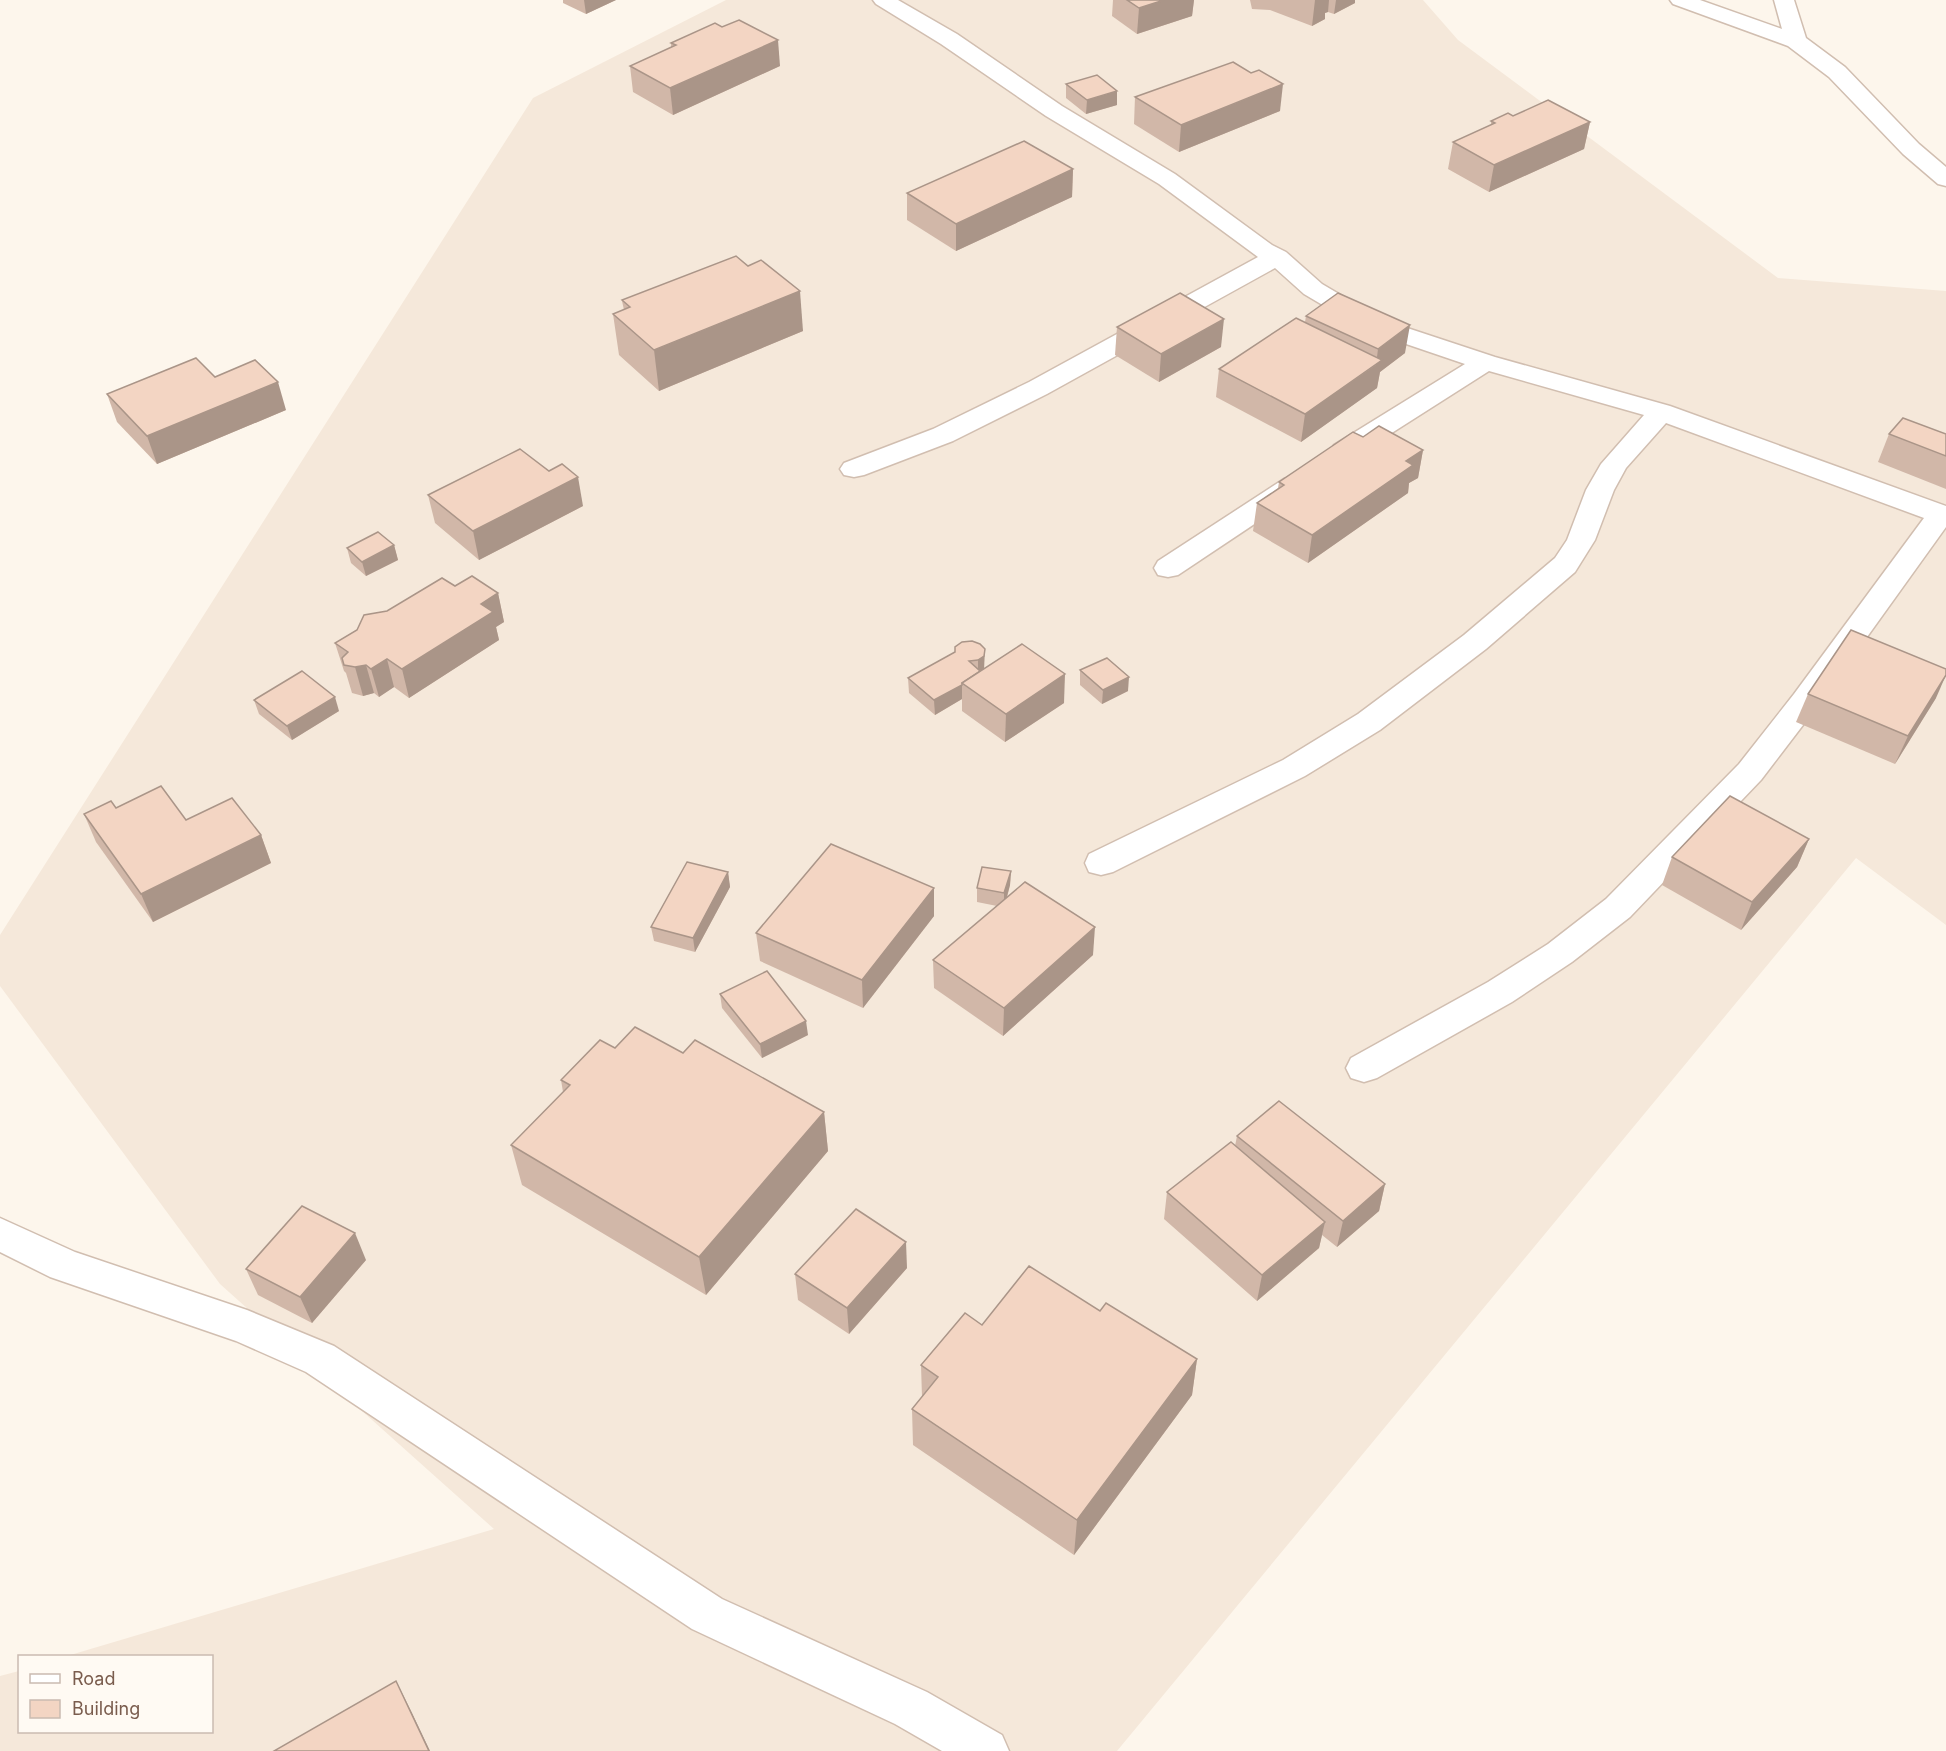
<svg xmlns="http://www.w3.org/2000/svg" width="1946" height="1751" font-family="Inter,sans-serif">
  <rect width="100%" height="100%" fill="#fdf6ec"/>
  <path fill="#f5e8da" d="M726,0H1423L1458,40L1778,278L1946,291V925L1856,858L1117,1751H0V1676L19,1671L20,1732H212V1656H67L494,1529L220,1284L0,986V935L533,98Z"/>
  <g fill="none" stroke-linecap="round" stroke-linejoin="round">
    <g stroke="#d1beb0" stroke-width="3">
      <g id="minor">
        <path d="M873,0H898L957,34L1062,106L1175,174L1272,245L1286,252L1322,284L1383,320L1495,357L1670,406L1946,506V527L1816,708L1761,780L1630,917L1572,962L1512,1002L1377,1078L1364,1082L1351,1078L1346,1068L1351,1058L1488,982L1548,944L1606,899L1739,764L1794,694L1924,518L1666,423L1626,468L1614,490L1595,540L1575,572L1486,649L1380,730L1305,776L1113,872L1101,875L1089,872L1085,863L1089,854L1283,760L1358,714L1464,635L1555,558L1567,540L1586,490L1601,464L1644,415L1489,371L1354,457L1344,459L1334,457L1330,451L1334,445L1465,364L1365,330L1304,294L1275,268L1047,394L953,441L864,475L854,477L844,475L840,469L844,463L933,429L1029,382L1258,257L1159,184L1046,116L941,44L876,4Z"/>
        <path d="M1294,476L1304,479L1308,485L1304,491L1178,575L1168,577L1158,575L1154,568L1158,561L1284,479Z"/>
        <path d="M0,1218L75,1252L247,1310L334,1346L722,1599L927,1692L1002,1735L1009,1751H942L895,1724L692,1629L306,1372L236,1341L50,1277L0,1252Z"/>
      </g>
    </g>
    <g stroke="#d1beb0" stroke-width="3">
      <path id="tertiary" d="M1670,0H1700L1782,29L1774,0H1794L1806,38L1845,67L1919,144L1946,167V186L1938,184L1903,154L1829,77L1788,46L1673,4Z"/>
    </g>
    <use href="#minor" fill="#fff" fill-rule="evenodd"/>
    <use href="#tertiary" fill="#fff" fill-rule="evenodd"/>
  </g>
  <g fill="#d1b7a8">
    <path d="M563,0H616L586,14L563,3Z"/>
    <path d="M1113,0H1194L1192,16L1137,34L1112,16Z"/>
    <path d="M1250,0H1355V3L1334,14L1328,12L1325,13V19L1312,26L1270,10L1252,9Z"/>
    <path d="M722,27L780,66L673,115L633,92L630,66L671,48V43Z"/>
    <path d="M1066,84L1117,105L1086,114L1066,98Z"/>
    <path d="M1135,97L1280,111L1179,152L1134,124Z"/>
    <path d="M1513,116L1590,122L1584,149L1489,192L1448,169L1453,142L1491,125V121Z"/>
    <path d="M1073,169L1072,197L956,251L907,220V193Z"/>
    <path d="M622,301L803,331L659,391L619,355L613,314L624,310Z"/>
    <path d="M1306,316L1405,353L1380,372L1377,388L1301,442L1216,397L1219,369L1305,322Z"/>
    <path d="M1117,327L1221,347L1159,382L1115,355Z"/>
    <path d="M215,377L286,410L157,464L117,422L107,394Z"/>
    <path d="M1889,434H1946V489L1878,462Z"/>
    <path d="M1363,437L1423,450L1418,478L1409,483L1408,493L1308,563L1253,531L1257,503L1278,488L1279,482Z"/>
    <path d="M428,495L583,506L479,560L435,523Z"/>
    <path d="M394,545L398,560L366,576L351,563L347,548Z"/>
    <path d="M455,586L498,593L504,622L496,627L499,640L409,698L394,687L379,697L374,693L363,696L352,693L346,673L344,671L335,643L387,611Z"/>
    <path d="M962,642L984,668L1064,703L1005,742L962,711V699L935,715L909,693L908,678L955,652Z"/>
    <path d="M1080,670L1128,691L1102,704L1080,685Z"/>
    <path d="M1808,694L1936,698L1895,764L1796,722Z"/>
    <path d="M254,700L339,711L292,740L259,714Z"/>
    <path d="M116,808L186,820L261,835L271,863L153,922L96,842L84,814Z"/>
    <path d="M1809,839L1797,867L1741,930L1662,885L1672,857Z"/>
    <path d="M1011,871L1010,885L1007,898L1093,955L1003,1036L934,988L933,960L997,906L977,902V888Z"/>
    <path d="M728,872L730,887L695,952L654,941L651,927Z"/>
    <path d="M934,888V916L863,1008L760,961L756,933Z"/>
    <path d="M720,994L808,1035L762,1058L722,1008Z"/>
    <path d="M615,1048L683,1053L824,1112L828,1151L706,1295L522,1185L511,1145L563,1092L561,1080Z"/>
    <path d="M1237,1136L1385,1184L1379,1211L1337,1247L1322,1235L1319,1248L1257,1301L1164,1219L1167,1192L1235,1146Z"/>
    <path d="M366,1260L312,1323L258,1295L246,1269Z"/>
    <path d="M907,1268L849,1334L798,1300L795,1274Z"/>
    <path d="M982,1325L1197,1359L1192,1395L1074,1555L913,1445L912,1409L922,1397L921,1365Z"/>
  </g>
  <g fill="#aa9588">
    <path d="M584,0H616L586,14Z"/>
    <path d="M1164,0H1194L1192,16L1137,34L1139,8Z"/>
    <path d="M1315,0H1329L1328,12L1325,13V19L1312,26Z"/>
    <path d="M1336,0H1355V3L1334,14Z"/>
    <path d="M778,40L780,66L673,115L670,88Z"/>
    <path d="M1283,84L1280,111L1179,152L1181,125Z"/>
    <path d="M1117,91V105L1086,114L1087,100Z"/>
    <path d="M1590,122L1584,149L1489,192L1494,165Z"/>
    <path d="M1073,169L1072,197L956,251V224Z"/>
    <path d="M800,291L803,331L659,391L654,350Z"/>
    <path d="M1224,319L1221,347L1159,382L1161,354Z"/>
    <path d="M1410,325L1405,353L1380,372L1377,388L1301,442L1305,414L1376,365L1378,349Z"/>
    <path d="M278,382L286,410L157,464L147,436Z"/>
    <path d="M1423,450L1418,478L1409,483L1408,493L1308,563L1312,535L1406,461Z"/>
    <path d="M578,477L583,506L479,560L473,531Z"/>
    <path d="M394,545L398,560L366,576L362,562Z"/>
    <path d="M498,593L504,622L496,627L499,640L409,698L402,669L481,604Z"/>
    <path d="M985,649L984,670L978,675V660Z"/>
    <path d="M387,659L394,687L379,697L371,669Z"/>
    <path d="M366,665L374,693L363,696L355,667Z"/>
    <path d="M1065,674L1064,703L1005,742L1006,714Z"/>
    <path d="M1946,675L1936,698L1895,764L1908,736Z"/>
    <path d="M1129,677L1128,691L1102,704L1103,690Z"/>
    <path d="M962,685V699L935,715L934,700Z"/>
    <path d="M335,697L339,711L292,740L287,726Z"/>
    <path d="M261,835L271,863L153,922L141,894Z"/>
    <path d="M1809,839L1797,867L1741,930L1752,902Z"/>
    <path d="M1011,871L1010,885L1004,907V893Z"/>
    <path d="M728,872L730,887L695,952L693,938Z"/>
    <path d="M934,888V916L863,1008L862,980Z"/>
    <path d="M1095,927L1093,955L1003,1036L1004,1008Z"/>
    <path d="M806,1021L808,1035L762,1058L760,1044Z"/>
    <path d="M824,1112L828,1151L706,1295L699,1257Z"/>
    <path d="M1385,1184L1379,1211L1337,1247L1343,1221Z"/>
    <path d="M1325,1222L1319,1248L1257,1301L1262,1275Z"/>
    <path d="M355,1233L366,1260L312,1323L300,1297Z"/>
    <path d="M906,1242L907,1268L849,1334L847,1308Z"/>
    <path d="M1197,1359L1192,1395L1074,1555L1077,1520Z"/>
    <path d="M396,1681L412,1713L430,1751H429Z"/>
  </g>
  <g fill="#f3d5c3" stroke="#aa9588" stroke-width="1.5">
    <path d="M1127,0H1164L1139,8Z"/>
    <path d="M739,20L778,40L670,88L630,66L676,45L671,43L715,23L722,27Z"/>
    <path d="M1233,62L1251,73L1259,70L1283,84L1181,125L1135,97Z"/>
    <path d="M1097,75L1117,91L1087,100L1066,84Z"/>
    <path d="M1548,100L1590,122L1494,165L1453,142L1495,123L1491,121L1508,113L1513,116Z"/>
    <path d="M1024,141L1073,169L956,224L907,193Z"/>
    <path d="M736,256L748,266L761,260L800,291L654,350L613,314L630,307L622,300Z"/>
    <path d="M1180,293L1224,319L1161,354L1117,327Z"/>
    <path d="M1338,293L1410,325L1378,349L1306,316Z"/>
    <path d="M1296,318L1382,360L1305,414L1219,369Z"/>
    <path d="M196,358L215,377L255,360L278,382L147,436L107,394Z"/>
    <path d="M1903,418L1946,434V456L1889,434Z"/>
    <path d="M1379,426L1423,450L1406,461L1413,465L1312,535L1257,503L1284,485L1279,482L1353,432L1363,437Z"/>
    <path d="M520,449L549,471L562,464L578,477L473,531L428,495Z"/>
    <path d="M378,532L394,545L362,562L347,548Z"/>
    <path d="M472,576L498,593L481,604L493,612L402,669L387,659L371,669L366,665L355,667L344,665L342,658L348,652L335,643L357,630L364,615L387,611L442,578L455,586Z"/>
    <path d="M1851,630L1946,669V675L1908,736L1808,694Z"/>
    <path d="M972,641L980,644L985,649L984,656L978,660L969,661L980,671L962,683V685L934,700L908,678L955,652V647L962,642Z"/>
    <path d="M1022,644L1065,674L1006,714L962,683Z"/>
    <path d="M1107,658L1129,677L1103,690L1080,670Z"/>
    <path d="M302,671L335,697L287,726L254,700Z"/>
    <path d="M161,786L186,820L232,798L261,835L141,894L84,814L111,801L116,808Z"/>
    <path d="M1730,796L1809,839L1752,902L1672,857Z"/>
    <path d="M831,844L934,888L862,980L756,933Z"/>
    <path d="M687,862L728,872L693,938L651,927Z"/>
    <path d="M982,867L1011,871L1004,893L977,888Z"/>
    <path d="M1025,882L1095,927L1004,1008L933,960Z"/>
    <path d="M767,971L806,1021L760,1044L720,994Z"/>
    <path d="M635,1027L683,1053L695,1040L824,1112L699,1257L511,1145L570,1085L561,1080L600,1040L615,1048Z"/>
    <path d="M1279,1101L1385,1184L1343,1221L1237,1136Z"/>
    <path d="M1231,1142L1325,1222L1262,1275L1167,1192Z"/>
    <path d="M302,1206L355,1233L300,1297L246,1269Z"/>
    <path d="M856,1209L906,1242L847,1308L795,1274Z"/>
    <path d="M1029,1266L1100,1311L1106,1303L1197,1359L1077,1520L912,1409L938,1377L921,1365L965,1313L982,1325Z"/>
    <path d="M396,1681L429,1751H274Z"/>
  </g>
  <rect x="18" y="1655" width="195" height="78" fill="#fffaf3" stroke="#cabbb1" stroke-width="1.5"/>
  <rect x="30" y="1674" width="30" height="9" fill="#ffffff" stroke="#cabbb1" stroke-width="1.5"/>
  <text x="72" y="1685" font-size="18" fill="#7a5c4d">Road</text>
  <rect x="30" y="1700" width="30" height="18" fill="#f3d5c3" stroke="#cabbb1" stroke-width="1.5"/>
  <text x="72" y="1715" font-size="18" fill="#7a5c4d">Building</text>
</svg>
